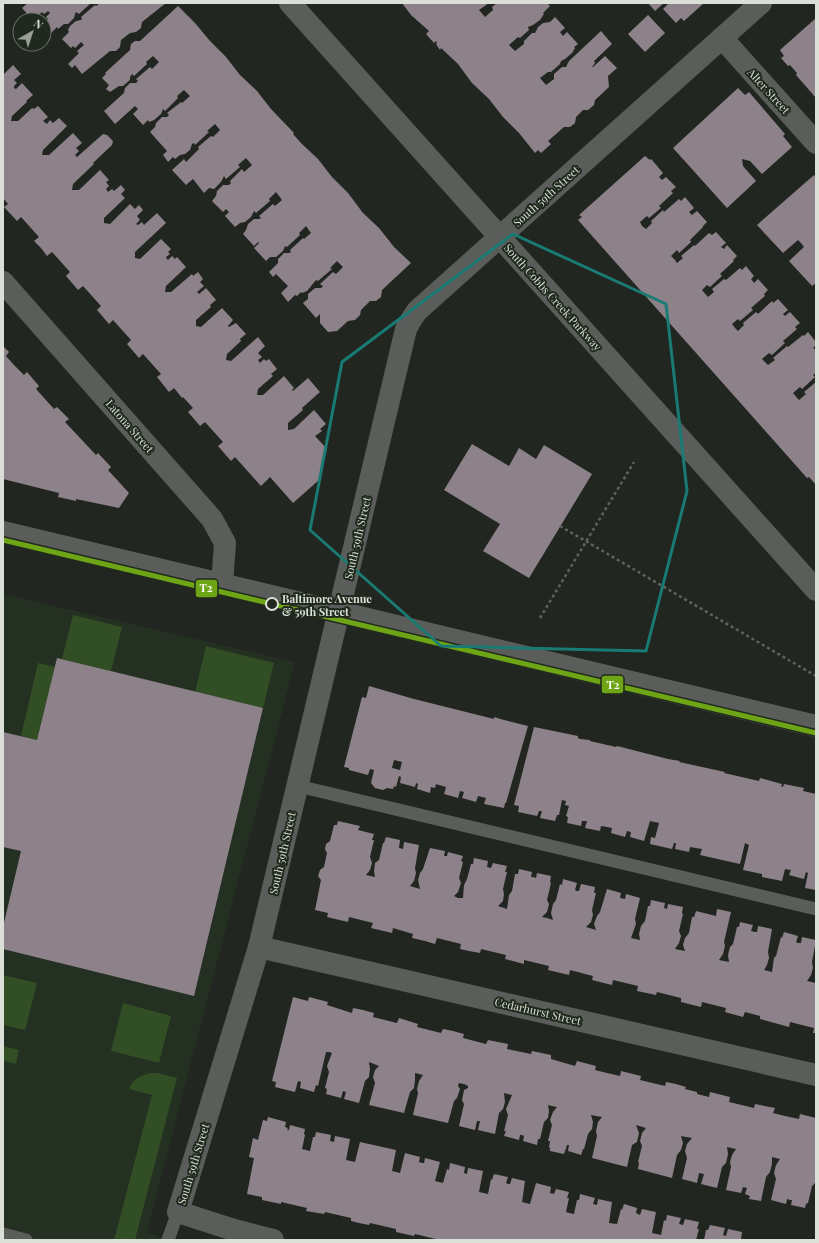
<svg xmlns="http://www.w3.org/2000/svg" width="819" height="1243" font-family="'Playfair Display',serif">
  <rect width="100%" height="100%" fill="#212620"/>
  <path fill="#243021" d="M3,594L295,662L147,1232L170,1240H3Z"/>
  <g fill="#314e25">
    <path d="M73,615L122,627L111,671L62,659Z"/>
    <path d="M206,646L274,663L263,708L195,692Z"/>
    <path d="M38,663L55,667L37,740L21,736Z"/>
    <path d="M3,975L37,983L25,1030L3,1025Z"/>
    <path d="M123,1003L171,1016L159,1063L111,1051Z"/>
    <path d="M3,1046L19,1050L16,1064L3,1061Z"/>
    <path d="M149,1073H158L177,1078L135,1240H114L152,1095L129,1089C133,1078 139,1077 149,1073Z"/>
  </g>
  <g fill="#8d828a" fill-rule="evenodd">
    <path d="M28,3H91L79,14L76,12L75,14L74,18L68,24H64L58,29L57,27L48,36L44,32V23L48,19L46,17L50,13L48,11L44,14L42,12L33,20L22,8Z"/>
    <path d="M100,3H166L142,22L141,28L136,32L130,33L121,40L120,47L116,51H110L82,74L75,65L72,68L68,64L79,53L77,51L84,45L81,42L75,48L73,46L71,48L62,39L69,32L68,30L70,26L76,21L81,20L82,18L81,17L95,5L96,6Z"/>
    <path d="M402,3H489L479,10L485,17L493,10L492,7L497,3H547L550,6L543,13L544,14L540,20L533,25L528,27L529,30L520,38L518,37L509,45L515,51L524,44V41L532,33H535L538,27L543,23L550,22L555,17L565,28L560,32L563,36L567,32L578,44L574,47L575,48L572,53L565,59L561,61L560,64L551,72H548L540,78L546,85L554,79V74L562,67H566L569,61L601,31L612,44L594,61L595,63L592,67H593L605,56L617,68L608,76L609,87L595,100L594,105L588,110H583L576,117L575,123L570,127H564L548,141L551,144L541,153L538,150L535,153L519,133L503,117L489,99L472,83L458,64L441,48L440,50L436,44L437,43L436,41L434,43L426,34L429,31L411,15Z"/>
    <path d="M648,3H664L655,11Z"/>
    <path d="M669,3H704L684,21L681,18L676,23L663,9Z"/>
    <path d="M178,6L195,23L210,41L226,57L240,75L257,91L271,109L294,133L293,134L301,143L318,159L332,177L348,193L363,213L379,228L394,247L411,263L382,290L381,297L376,301H370L361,310L360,315L355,320L348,321L337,331L328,332L320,323V314L316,318L303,303L308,299V294L315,288H321L323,286L320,284L333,272L336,274L343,267L337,261L330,268L332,269L318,281L316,280L307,291L302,293L301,292L297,296L295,295L288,302L281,293L288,286L276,274L273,277L269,272L278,263V259L284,253H289L291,252L290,250L303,238L304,239L311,233L306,226L299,233L300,235L287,247L285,246L283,251L276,257H270L266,261L254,248L259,243L258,242L254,246L243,234L246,230L248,224L254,219H259L261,218L259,216L273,204L275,206L282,200L276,192L269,199L270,201L256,213L254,211L251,217L245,222L240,223L235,227L225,216L229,212L226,209L223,212L212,201L216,196L217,191L223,185H229L231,183L230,181L242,169L244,172L252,165L246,158L238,165L240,167L226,179L224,176L221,182L214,189L209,188L204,193L193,179L186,185L172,170L184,159L186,162L199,149L198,147L211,136L213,137L220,130L215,124L207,131L209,132L195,145L194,143L192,144L190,150L185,154L180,155L175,159L173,157L168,162L163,155L167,151L150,132L155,127L156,123L162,117H167L169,115L167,113L181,102L182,103L190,96L184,90L177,96L178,98L165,111L163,109L161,114L154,120L149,122L148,120L143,125L133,114L138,109L135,106L115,124L104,111L124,93L125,88L130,83H136L138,81L136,79L150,67L152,69L159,62L153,56L146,62L147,64L134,76L132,74L130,77V80L123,86H119L110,92L106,89L109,85L102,78L106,74L105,73L130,50L131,44L135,41H140Z"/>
    <path d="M648,15L665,33L645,52L628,34Z"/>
    <path d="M816,18V98L796,75L797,73L790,65L788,66L781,58L784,56L780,50Z"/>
    <path d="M13,65L21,74L14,80L17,83L14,86V88L16,89L22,83L33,95L26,101L27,102L12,116L11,121H18L32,108L34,109L38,106L48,117L43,121L47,124L50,120L53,123L59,118L67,126L43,150L42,155H49L73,133L82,143L76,148L79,151L75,155L77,157L103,134L107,135L113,141L112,145L93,163L94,164L73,184L72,190H79L100,170L109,180L106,182L109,186L106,189L108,192L112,189L114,191L121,185L125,190L121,194L125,198L104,218V223L110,224L130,204L135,209L139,205L143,210L137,216L140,220L136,224L138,225L142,222L144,225L157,213L166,223L135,252V258L140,259L161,239L171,249L168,252L170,254L166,257L167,259L168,260L172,256L175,259L177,257L186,267L166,286L165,292H171L192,274L193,276L198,272L203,279L200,282L204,286L197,292L199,294L206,288L216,300L210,305L211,307L196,320V326L201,327L222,308L233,320L228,326L229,327L236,323L246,334L240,339L241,341L227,354L226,360L231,361L258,337L265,346L258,353L262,357L258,360L260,363L264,359L266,361L269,359L277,369L271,374L273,376L258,389L257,395H263L284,376L294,388L292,390L293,391L308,378L320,392L302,408L303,410L288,423V430L294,429L314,410L326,424L320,429L322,431L315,436L327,449L319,480L293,503L270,477L261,486L235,457L231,461L218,446L223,442L205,422L200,426L188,412L193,408L183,397L182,398L174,388L169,392L157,377L161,374L143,354L139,358L127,344L131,340L113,320L109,324L97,310L101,306L83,286L78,290L66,276L70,272L52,252L47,256L41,248L34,241L39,237L21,217L17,221L4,207L8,204L3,198V75Z"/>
    <path d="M738,88L745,95L749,92L785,134L783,136L792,147L762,174L750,161L742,159L743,166L756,181L727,208L673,148Z"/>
    <path d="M645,156L650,160L651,159L652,160L663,173L659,177L662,180L666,177L676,187L671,191L673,193L659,206L661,208L649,218L647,216L640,222L642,226L646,229L652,223L651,221L663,210L664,212L679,199L681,201L685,197L694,208L689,212L692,215L697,211L707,222L703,226V227L690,240L691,242L679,253L677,250L671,256L675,260L677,263L683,258L681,256L694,245L695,246L709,233L712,235L716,232L726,243L721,247L724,249L727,245L737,256L733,260L734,261L720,274L722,276L710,287L707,285L702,290L708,297L714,292L712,289L724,279L726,280L740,268L742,270L746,266L754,276L751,279L754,283L758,279L768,290L764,294L765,296L751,308L753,310L740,321L738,319L732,324L735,328L738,331L744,325L743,323L756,312L758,314L772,301L773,303L778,299L788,310L783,314L785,316L790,312L800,323L795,327L797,329L783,341L785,343L772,355L769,353L762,359L768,365L775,360L773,358L787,346L788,347L803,335L804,336L808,332L816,342V345L813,348L816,350V373L813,375L815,377L802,389L800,387L793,393L799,400L806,394L804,392L816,382V485L809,477L807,478L578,220L582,217L579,215Z"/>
    <path d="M814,175L816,178V283L812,286L789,261L804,247L801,243L798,240L783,253L757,225Z"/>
    <path d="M3,346L9,352L6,356L14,365L24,375L27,372L39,386L36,389L54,409L57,407L69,419L65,422L96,455L98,453L111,467L108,470L129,493L119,508L76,499V501L58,497L59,493L3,479Z"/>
    <path d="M472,444L509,466L519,448L536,459L544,445L592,474L529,578L483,551L500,524L444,490Z"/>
    <path d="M57,658L263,708L194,996L3,949V927L21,851L3,847V732L37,740Z"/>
    <path d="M369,686L414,699L494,719V717L504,720L528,726L506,803H505L504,808L484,804L486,798L478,796L476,802L462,798L464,792L460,791L458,798L444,794L446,787L439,785L436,784L435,788L431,787L430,793L417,789L418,784L416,783L415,787L400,783L401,777L399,776L396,787L394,786L393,789L387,788L383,790L375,788L371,783L374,770L370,769L368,775L349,770V768L344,767L362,697L366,698ZM394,760L402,762L400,770L392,768Z"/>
    <path d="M534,727L578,736V738L580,739L590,740V741L616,747L617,746L668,759L680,761L679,762L725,772L724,773L759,781L760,778L782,784L781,786L783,787L784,784L804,788L803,791L816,794V890L805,888L808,873L806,872L804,879L789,875L791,870L785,869L782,881L762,877V874L743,870L749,845L745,843L740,864L700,855L702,849L690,847L689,852L675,849L676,843H674L672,849L650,844L651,837L655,838L659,823L650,821L644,841L630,837L631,832L627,831L625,837L611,833L612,828L607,827L601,826L600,831L585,828L587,821H582L581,826L567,823L568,817L566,816L569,806L565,805L566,801L562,800L559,815H557L555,821L540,818L542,811H539L537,816L518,812L519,806L514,805Z"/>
    <path d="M338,821L360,826L358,830L374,834L372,840H374L370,857L372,863L370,870L366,875L375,877L374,871L375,863L379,860L383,843H384L386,837L400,840L399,848L403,849L404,842L419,845L415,868L416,873L414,881L410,886L420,889L418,880L420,873L423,869L430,848L445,851L444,856H447L448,852L463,856L461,861L463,862L459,878L461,883L458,892L454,896L458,898H463L464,885L467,879L471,864H473L474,858L488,861L487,867L491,868L493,863L507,866L505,872H507L503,889L504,894L503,901L498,906L507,909L509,895L512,891L515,874H518L519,869L532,872L531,877H533L536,878L537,873L551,876L550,882L551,883L547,900L549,904L547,912L542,917L547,918L553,920L551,913L553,904L556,900L560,884L562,885L563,879L577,883L575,890L577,891H579L581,884L595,887L594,893H596L592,910L593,915L591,922L586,927L596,930L594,924L597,916L600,912L607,889L621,893L620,898L625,899L626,894L640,898L635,919L636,924L631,938L640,940L639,934L641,926L645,921L648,906H650L651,900L665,903L664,908L667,909L668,904L683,907L682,913L683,914L679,931L681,936L679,943L675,949L685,951L683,945L685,938L689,933L692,917H694L696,911L716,916L717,909L731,912L724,942L725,946L723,954L719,960L729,962L728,955L730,947L733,944L737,927H739L740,922L753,925L751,931L755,932H757L758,926L772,929L768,952L769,958L767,965L764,970L772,972L774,958L776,956L781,937L782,938L784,932L798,936L796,942L798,943H801L802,937L816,940L812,962L813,968L811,975L807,981L816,983V1033H813L814,1028L790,1022L789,1027L760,1019V1016L745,1012L743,1017L725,1012L726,1008L702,1002L701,1007L681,1002V998L657,992L656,995L637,991L638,986L613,980L612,985L592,980L593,976L570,970L569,975L548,970L549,966L524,960V964L505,959L506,955L481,949L480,953L469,951L460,949L461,944L437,938L435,944L425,941L412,938L413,934L393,928L392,933L371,928L373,923L349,917L348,922L327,917L328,913L315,910L321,880L318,876L320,870L324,867L327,853L325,849L326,844L330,841L334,825H337Z"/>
    <path d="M293,997L308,1001L309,997L328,1002L327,1005L352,1013L353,1008L363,1010L374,1013L373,1017L397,1023L399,1018L418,1024L417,1027L441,1033L443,1029L453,1031L464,1034L463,1038L486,1044L488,1040L508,1044L507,1049L531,1054L532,1051L551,1055V1059L575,1066L577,1061L596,1066L595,1070L607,1073L620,1076L621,1071L641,1076L640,1080L665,1086L666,1082L676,1084L686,1087L685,1089L697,1092V1094L709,1097L710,1092L730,1097L729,1102L754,1108L755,1104L775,1108L773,1113L785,1116L799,1119L800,1114L816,1118V1179L815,1183L812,1186L808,1203L806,1204L805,1208L791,1205L792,1200H790L787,1199L786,1204L771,1200L776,1179L774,1173L776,1165L780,1159L772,1157V1164L770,1172L766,1177L761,1201L749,1199L750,1196L745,1194L747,1188L743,1187L741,1193L726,1190L731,1167L730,1162L732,1155L736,1149L727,1147L728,1154L726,1163L722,1167L717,1188L701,1184L704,1174L699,1173L697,1183L682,1179L687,1158L685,1151L687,1144L692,1138L681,1136L683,1143L681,1150L677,1155L672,1178L638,1169L639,1163L638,1162L642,1146L640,1141L642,1133L646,1128L636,1125L639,1133L637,1142L632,1145L627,1167L592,1158L597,1136L596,1131L598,1122L602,1117L591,1115L593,1122L592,1129L588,1134L584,1149H583L581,1155L568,1151L569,1145H567L564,1154L550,1151V1148L549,1147L550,1141H548L552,1125L550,1120L553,1112L557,1107L552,1106L548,1105L549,1111L548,1118L544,1122L540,1139H538L537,1145L523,1141L524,1136L522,1135H520L519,1140L504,1136L506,1131H504L508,1115L506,1109L512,1095L504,1093L505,1102L503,1109L499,1113L495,1134L478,1130L480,1121H477L475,1130L459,1126L464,1104L462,1100L464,1090L468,1088V1086L464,1084L459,1083L458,1086L460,1089L457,1098L454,1101L448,1123L413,1115L418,1093L417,1089L419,1081L423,1075L415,1073V1080L414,1088L410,1092L404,1113L369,1105L375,1083L373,1077L375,1070L379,1066L369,1062L370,1069L369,1077L365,1081L359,1103L344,1099L346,1092L343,1091L341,1098L326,1094L327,1089L325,1088L329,1072L327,1066L332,1053L329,1052H326L318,1086L316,1085L314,1092L300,1088L301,1082L298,1081L295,1092L275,1087L276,1082L272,1081Z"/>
    <path d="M268,1117L286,1122L285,1127L288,1128L287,1130H289L290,1125L305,1129L304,1134L305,1135L302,1149L310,1151L313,1137H315L316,1132L331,1135L330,1141L334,1142L335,1136L350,1139L346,1160L355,1162L360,1142L396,1150L392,1171L400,1173L405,1153L420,1157L419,1162L422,1163H424L425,1158L440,1162L435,1181L443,1183L447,1169L449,1170L450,1163L465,1167L464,1173L467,1174L468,1168L483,1171L479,1192L488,1194L491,1179L492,1180L494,1174L508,1177L506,1183L508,1184H510L512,1178L525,1181L522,1202L530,1204L536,1183L551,1187L550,1193L554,1194L556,1189L569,1192L567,1198H569L566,1212L569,1213L574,1214L577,1200H579L580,1194L595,1198L593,1204L597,1205L598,1199L612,1202L609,1223L617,1224L621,1209L622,1210L624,1204L637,1208L636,1213L640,1215L642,1209L656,1212L652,1233L661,1235L664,1220L666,1221L667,1215L681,1218L679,1224L683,1225L685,1219L699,1222L697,1229H699L696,1240H440L415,1234L414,1236L396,1232V1229L370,1223L369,1225L359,1223L351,1221V1218L325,1212L324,1214L306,1211L307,1208L281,1202V1204L262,1200V1197L247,1194L254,1158L249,1157L253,1138L258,1140L263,1120L267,1121Z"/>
    <path d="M710,1225L725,1228L723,1235L726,1236L728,1229L742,1232L741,1239L744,1240H704L706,1230H708Z"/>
  </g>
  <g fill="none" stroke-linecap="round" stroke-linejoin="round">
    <g stroke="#5f625f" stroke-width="2.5" stroke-dasharray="3 3" stroke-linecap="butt">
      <path d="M560,526L816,676"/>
      <path d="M540,618L634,462"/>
    </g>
    <g stroke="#5a5d5a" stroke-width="13">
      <path d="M298,786L816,909"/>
      <path d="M3,1234L26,1240"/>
      <path d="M168,1240L178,1212"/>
    </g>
    <g stroke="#5a5d5a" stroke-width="22">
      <path d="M722,38L816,143"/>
      <path d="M3,282L212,519L225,543L222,584"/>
      <path d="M259,947L816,1075"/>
      <path d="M273,1240L234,1230L178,1212L259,947L406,329L411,320L417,311L761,3"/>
    </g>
    <g stroke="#5a5d5a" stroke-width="22">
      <path d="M290,3L816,590"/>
      <path d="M3,532L816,726"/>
    </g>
    <g stroke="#20291d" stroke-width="8">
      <path id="tram-1" d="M3,540L816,733"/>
    </g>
    <use href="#tram-1" stroke="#6ea516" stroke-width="5"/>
  </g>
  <path fill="none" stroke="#197b73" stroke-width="3" stroke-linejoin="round" d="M513,234L666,304L687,491L646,651L441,646L310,530L342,362Z"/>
  <circle fill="#20291d" stroke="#dae0d7" stroke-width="2" cx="272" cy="604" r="6"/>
  <g text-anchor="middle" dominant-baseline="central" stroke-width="4" stroke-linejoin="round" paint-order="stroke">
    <g font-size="11" fill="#dae0d7" stroke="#20291d">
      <text transform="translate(769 91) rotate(48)">Alter Street</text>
      <text transform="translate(546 196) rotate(-42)">South 59th Street</text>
      <text transform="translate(553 297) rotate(48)">South Cobbs Creek Parkway</text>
      <text transform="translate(130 426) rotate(49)">Latona Street</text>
      <text transform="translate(357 538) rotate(-77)">South 59th Street</text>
      <text transform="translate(282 853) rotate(-77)">South 59th Street</text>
      <text transform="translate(538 1011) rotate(13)">Cedarhurst Street</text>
      <text transform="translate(193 1164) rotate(-73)">South 59th Street</text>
    </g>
    <g font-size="11" font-weight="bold" fill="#dae0d7" stroke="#20291d" text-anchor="start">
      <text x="282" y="598">Baltimore Avenue<tspan x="282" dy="13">&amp; 59th Street</tspan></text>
    </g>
  </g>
  <g stroke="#20291d" stroke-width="1.5">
    <rect x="195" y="579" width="23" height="19" rx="4" fill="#6ea516"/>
    <rect x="601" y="675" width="23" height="19" rx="4" fill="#6ea516"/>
  </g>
  <g font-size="11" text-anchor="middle" font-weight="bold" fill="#fff">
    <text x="206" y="592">T2</text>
    <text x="613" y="689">T2</text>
  </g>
  <rect width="819" height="1243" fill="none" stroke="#dae0d7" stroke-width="8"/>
  <g transform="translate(32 32) rotate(39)"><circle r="19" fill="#20291d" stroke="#6a7267"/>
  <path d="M0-3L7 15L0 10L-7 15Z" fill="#999f97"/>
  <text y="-6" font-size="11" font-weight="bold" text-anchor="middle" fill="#dae0d7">N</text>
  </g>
</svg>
